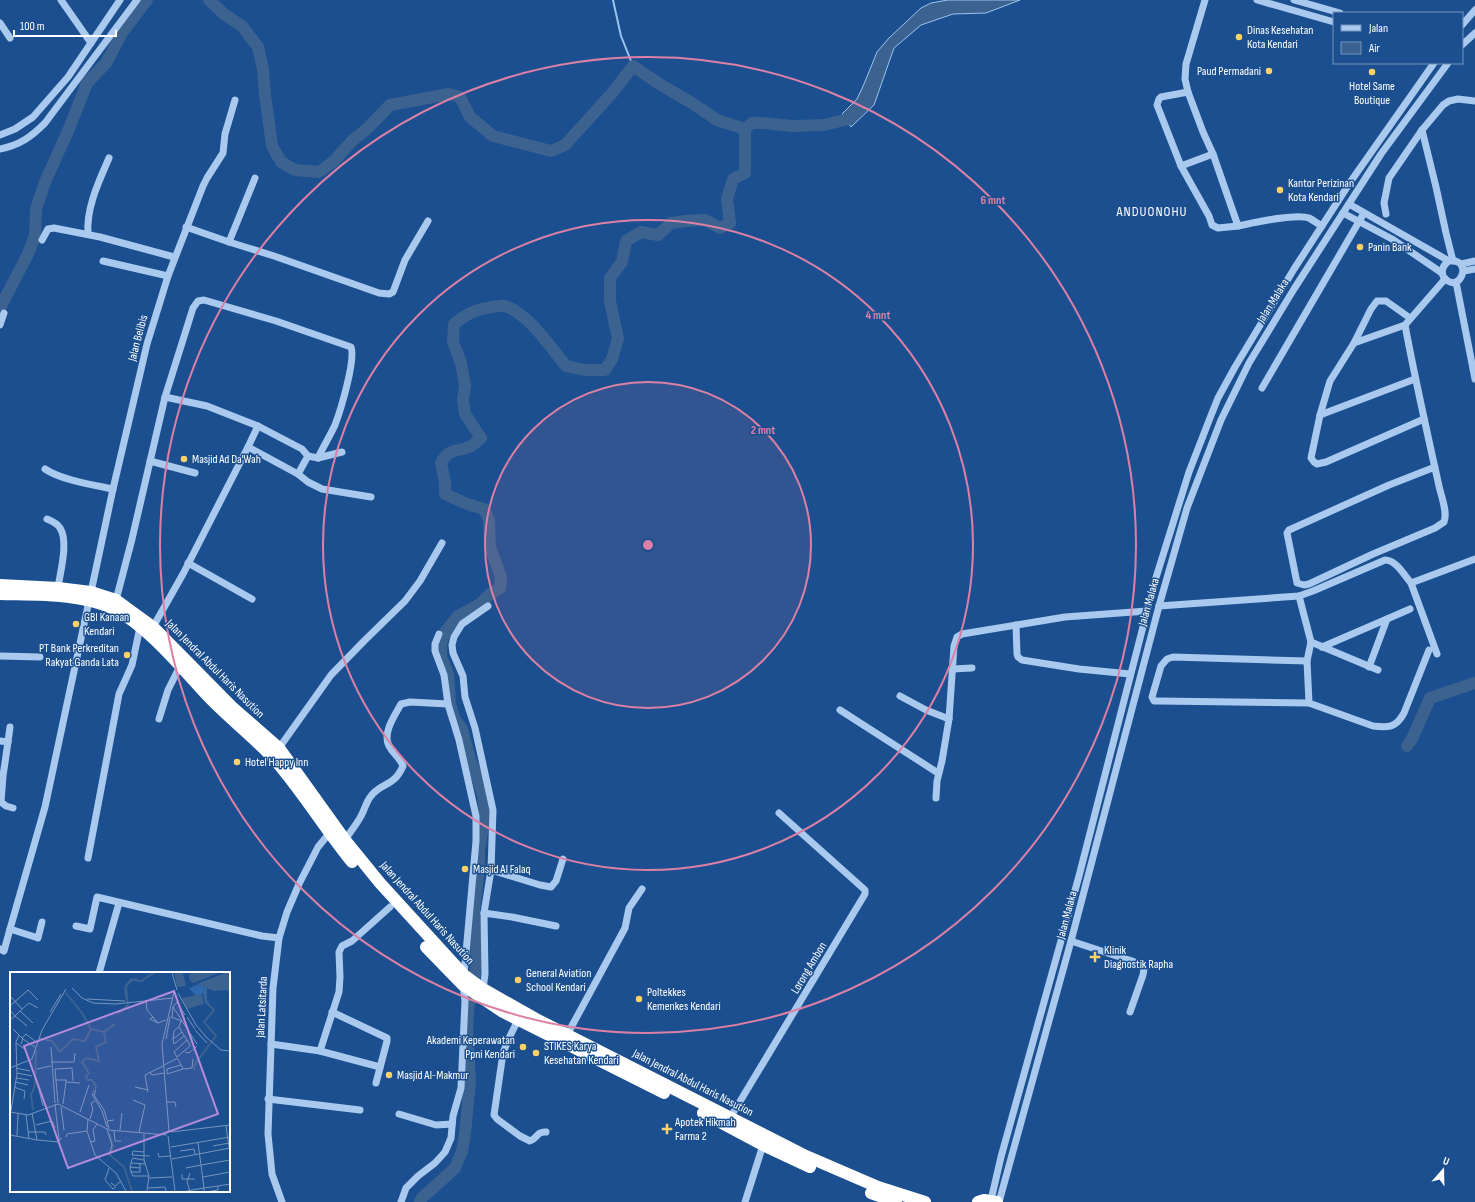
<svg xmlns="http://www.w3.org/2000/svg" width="1475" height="1202" font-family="'Sofia Sans Condensed',sans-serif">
  <rect width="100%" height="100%" fill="#1b4f8f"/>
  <path fill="#3c6290" stroke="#9cc4f0" d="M948,0H1020L986,13L953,14L921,25L894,48L874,105L851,127L842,114L857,99L864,84L877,52L889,38L921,8L931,3Z"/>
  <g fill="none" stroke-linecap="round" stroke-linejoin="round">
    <path stroke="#9cc4f0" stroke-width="2" d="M613,0L621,36L633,66"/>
    <g stroke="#3c6290" stroke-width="12">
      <path d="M209,0L224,14L242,26L258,47L263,69L265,95L272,146L281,162L295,170L319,172L334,161L352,141L368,128L390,105L449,94L460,97L470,117L493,136L551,151L565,145L613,92L633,66L661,85L692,103L717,120L745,129L752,123H761L792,126L824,125L848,119L859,110"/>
      <path d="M0,308L28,254L35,236L36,209L45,182L68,131L87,83L106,63L122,33L147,0"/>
      <path d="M1407,746L1412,739L1430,698L1475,683"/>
      <path d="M420,1202L422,1198L455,1168L462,1151L465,1134L470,1081L467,1028L469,1002L477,962L474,910L479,869V851L485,814L483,795L477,777L470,759L462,729L454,718L450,704L448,674L441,657V643L446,631L458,616L480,604L489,595L500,588L501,577L490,547L489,520L484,509L467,504L445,494V482L441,463C452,445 457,454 471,446C474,444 478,441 481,438L465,414L463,400L465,385L461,363L453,342L454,324C467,314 475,309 493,307C496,307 502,305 505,306C528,313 551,348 566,366L584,370H605L612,359L618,339L610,301V278L622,262L626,241L641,232L658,235L671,223L686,221L705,220L720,228L730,223L727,199L733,179L745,173V129"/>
    </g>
    <g stroke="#a9c9ee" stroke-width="7">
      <path d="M61,0L91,43"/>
      <path d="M1205,0L1186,64L1185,79L1188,92L1203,132L1213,154L1238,226C1253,223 1296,213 1309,218C1313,220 1318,224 1322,226"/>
      <path d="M1257,0L1334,22"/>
      <path d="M1294,0L1340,13"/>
      <path d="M0,23L10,38"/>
      <path d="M1462,25L1475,10"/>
      <path d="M1462,45L1475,33"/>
      <path d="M1422,130L1436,187L1446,233L1453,261"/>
      <path d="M0,135L15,129L33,117L68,77L120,0"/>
      <path d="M0,149C20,145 31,137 45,123L137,0"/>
      <path d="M1213,154L1181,166L1209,216L1212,225L1218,228L1238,226"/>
      <path d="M1181,166L1157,105L1159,99L1161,97L1188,92"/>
      <path d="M1349,204L1449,261C1475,258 1459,298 1443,276C1441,270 1443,265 1449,261"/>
      <path d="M1343,213L1392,239L1442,273"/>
      <path d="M1386,214L1384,203L1389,178L1422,130L1443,105L1449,101L1458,99L1475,101"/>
      <path d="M186,227L229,242L274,256L379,293L389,294L393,292L405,260L428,221"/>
      <path d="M88,234C86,208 99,181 109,158"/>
      <path d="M42,240L48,229L54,228L100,237L174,257"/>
      <path d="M229,242L255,178"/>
      <path d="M103,261L168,276"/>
      <path d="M1461,264L1475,261"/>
      <path d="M1464,271L1475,269"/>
      <path d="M1456,282L1475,379"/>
      <path d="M0,325L4,313"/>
      <path d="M1354,343L1371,309L1377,301H1386L1410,318"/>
      <path d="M1415,379L1320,415L1311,458L1314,462L1317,464L1326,462L1424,419"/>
      <path d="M1262,388L1364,213"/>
      <path d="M165,397L207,406L258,426L248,447"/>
      <path d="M1320,415L1330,381L1354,343L1405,325"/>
      <path d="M258,426L302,449L308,456"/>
      <path d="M150,461L195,473"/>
      <path d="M1435,467L1389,485L1289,530L1287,533L1297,583L1304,585L1309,584L1373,554L1435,528L1444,522C1448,512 1441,496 1439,486C1427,432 1415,379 1405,325L1445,279"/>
      <path d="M45,469C61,480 94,485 113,489"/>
      <path d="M298,474L308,456L318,458L342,452"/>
      <path d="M47,519C52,521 57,523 60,528C69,542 60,572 58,588"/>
      <path d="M188,563L252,599"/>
      <path d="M1411,583L1437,654"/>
      <path d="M91,592L113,489L147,344L168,276L203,186L207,178L223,153L225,134L235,100"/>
      <path d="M1299,596L1311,642L1307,661L1309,703L1373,726C1388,728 1396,728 1404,713L1429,650"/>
      <path d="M116,600L132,539L165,397L193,308L198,301L204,300L276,321L351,347C356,360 340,412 335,425C330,436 323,447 318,458"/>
      <path d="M1159,606L1299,596L1313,591L1385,560C1396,560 1404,575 1411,583L1475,559"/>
      <path d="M1016,625L1017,654L1018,657L1022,660L1079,669L1130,674"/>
      <path d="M153,627L183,574L248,447L298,474L308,482L322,489L371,497"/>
      <path d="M439,634L435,644V651L444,675L448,704L459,740L476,816V841L464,975"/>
      <path d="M1311,642L1378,670"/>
      <path d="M1322,647L1387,619"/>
      <path d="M0,656L40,657"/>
      <path d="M1307,661L1173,657L1167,659L1161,666L1152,697L1154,701H1158L1309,703"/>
      <path d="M1369,667L1387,619L1410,609"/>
      <path d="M952,669L972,668"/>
      <path d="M900,696L926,710L949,719"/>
      <path d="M840,710L938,773"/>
      <path d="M159,719L168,690L180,666"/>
      <path d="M0,741L8,742L3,776L1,802L6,806L13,808"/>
      <path d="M8,742L10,727"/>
      <path d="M279,748L331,675L364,641L405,601L420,581L442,543"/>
      <path d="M936,798L937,781L942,761L949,719L954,646L957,637L962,634L1065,617L1147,611"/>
      <path d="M345,840C350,832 357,824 361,816C365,809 366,802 371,796C382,782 394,787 403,766C399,756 393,754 389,746C382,733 395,715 401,704L410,702L448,704"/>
      <path d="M88,858L119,694L132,665L140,627"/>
      <path d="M491,870L540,885L551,887L556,881L563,859"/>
      <path d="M484,913L491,870L493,810L475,728L465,697L463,676L453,653L452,645L454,637L462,624L488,606"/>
      <path d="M42,922L38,938L10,929L45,807L89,601"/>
      <path d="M76,926L90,929L97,897L262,936L279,938"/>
      <path d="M1071,941L1132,961L1141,965L1144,969L1143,975L1130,1012"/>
      <path d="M0,949L4,951L10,929"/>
      <path d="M99,973L119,903"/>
      <path d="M483,989L485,974L484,913L512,917L556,926"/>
      <path d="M332,1012L387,1038V1041L376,1083"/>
      <path d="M518,1020L509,1038L503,1053L494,1115L497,1119L520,1136L530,1141C537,1139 537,1131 546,1132"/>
      <path d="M567,1035L625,928L629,908L642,889"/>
      <path d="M271,1044L320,1051L339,992L340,977L339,952L342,946L352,941L390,907"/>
      <path d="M320,1051L380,1067"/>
      <path d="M268,1099L360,1110"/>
      <path d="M399,1114L436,1125L452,1124"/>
      <path d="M730,1118L865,894V890L779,813"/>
      <path d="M991,1200L1001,1157L1079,876L1154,584L1189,472L1210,418L1218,398L1235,367L1294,269L1351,181L1434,63"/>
      <path d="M282,1202L272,1174L268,1134L273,988L279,938L287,912L299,884L318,847L332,830"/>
      <path d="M401,1202L406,1188L418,1176L435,1163L445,1152L451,1138L453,1116L461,1088L465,1001L463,985"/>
      <path d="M745,1202L763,1145"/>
      <path d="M999,1202L1071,941L1159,606L1187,508L1221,420L1249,363L1294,289L1381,154L1448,63"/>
    </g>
    <g stroke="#fff" stroke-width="12">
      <path d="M0,585L58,588L91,592L116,600L131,611L153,627L232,707L279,748L345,840L380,883L464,975L483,989L536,1019L806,1156L878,1187L925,1202"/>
      <path d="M0,594C35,595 82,593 114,609C147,626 180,666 205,693C227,717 253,736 275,760C303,792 325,829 352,862"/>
      <path d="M426,947L463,985L503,1012L664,1093"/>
      <path d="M703,1113L763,1145L810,1167"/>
      <path d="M871,1193L896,1202"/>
      <path d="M978,1202L984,1200L997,1202"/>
    </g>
  </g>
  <circle cx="648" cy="545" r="163" fill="#dd80a5" fill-opacity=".12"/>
  <g fill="none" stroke="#dd80a5" stroke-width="2">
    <circle cx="648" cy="545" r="163"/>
    <circle cx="648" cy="545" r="325"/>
    <circle cx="648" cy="545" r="488"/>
  </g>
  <g fill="#ffd166" stroke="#1b4f8f" stroke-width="1.5">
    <circle cx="1239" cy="37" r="4"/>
    <circle cx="1269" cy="71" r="4"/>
    <circle cx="1372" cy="72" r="4"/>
    <circle cx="1280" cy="190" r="4"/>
    <circle cx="1360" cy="247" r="4"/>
    <circle cx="184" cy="459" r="4"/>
    <circle cx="76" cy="624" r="4"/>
    <circle cx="127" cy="655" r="4"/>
    <circle cx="237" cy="762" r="4"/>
    <circle cx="465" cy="869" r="4"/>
    <path d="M1093 951h4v4h4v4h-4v4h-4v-4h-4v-4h4z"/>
    <circle cx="518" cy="980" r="4"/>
    <circle cx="639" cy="999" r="4"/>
    <circle cx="523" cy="1047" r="4"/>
    <circle cx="536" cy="1053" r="4"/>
    <circle cx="389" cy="1075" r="4"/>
    <path d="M665 1123h4v4h4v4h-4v4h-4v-4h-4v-4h4z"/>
  </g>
  <g text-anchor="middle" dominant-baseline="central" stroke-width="3" stroke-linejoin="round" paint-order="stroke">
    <g font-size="12" fill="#fff" stroke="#1b4f8f" text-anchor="start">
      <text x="1247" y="30">Dinas Kesehatan<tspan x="1247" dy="14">Kota Kendari</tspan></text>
      <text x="1261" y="71" text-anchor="end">Paud Permadani</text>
      <text x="1372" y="86" text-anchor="middle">Hotel Same<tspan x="1372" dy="14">Boutique</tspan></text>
      <text x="1288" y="183">Kantor Perizinan<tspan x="1288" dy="14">Kota Kendari</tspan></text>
      <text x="1368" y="247">Panin Bank</text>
      <text x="192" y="459">Masjid Ad Da'Wah</text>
      <text x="84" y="617">GBI Kanaan<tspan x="84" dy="14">Kendari</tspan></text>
      <text x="119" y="648" text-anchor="end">PT Bank Perkreditan<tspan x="119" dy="14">Rakyat Ganda Lata</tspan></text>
      <text x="245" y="762">Hotel Happy Inn</text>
      <text x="473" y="869">Masjid Al Falaq</text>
      <text x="1104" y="950">Klinik<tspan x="1104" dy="14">Diagnostik Rapha</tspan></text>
      <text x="526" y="973">General Aviation<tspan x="526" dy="14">School Kendari</tspan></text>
      <text x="647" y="992">Poltekkes<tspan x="647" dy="14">Kemenkes Kendari</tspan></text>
      <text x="515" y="1040" text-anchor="end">Akademi Keperawatan<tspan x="515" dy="14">Ppni Kendari</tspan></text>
      <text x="544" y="1046">STIKES Karya<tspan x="544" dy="14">Kesehatan Kendari</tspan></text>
      <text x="397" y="1075">Masjid Al-Makmur</text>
      <text x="675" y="1122">Apotek Hikmah<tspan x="675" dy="14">Farma 2</tspan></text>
    </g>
    <g font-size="12" fill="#fff" stroke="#1b4f8f">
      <text transform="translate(1273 301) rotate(-58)">Jalan Malaka</text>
      <text transform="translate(138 338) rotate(-75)">Jalan Belibis</text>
      <text transform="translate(1149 602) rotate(-74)">Jalan Malaka</text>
      <text transform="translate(215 669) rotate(45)">Jalan Jendral Abdul Haris Nasution</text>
      <text transform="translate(427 913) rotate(48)">Jalan Jendral Abdul Haris Nasution</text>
      <text transform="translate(1067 915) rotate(-75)">Jalan Malaka</text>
      <text transform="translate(809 968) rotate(-59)">Lorong Ambon</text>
      <text transform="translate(262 1007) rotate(-87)">Jalan Latsitarda</text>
      <text transform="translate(693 1083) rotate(27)">Jalan Jendral Abdul Haris Nasution</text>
    </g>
    <g font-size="14" letter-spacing="1" fill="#fff" stroke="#1b4f8f">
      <text x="1152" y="211">ANDUONOHU</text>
    </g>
  </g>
  <g transform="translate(10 972)">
    <rect width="220" height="220" fill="#1b4f8f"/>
    <path d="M190,12L197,15V28L203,37L195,31L193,21L186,24L179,16Z" fill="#2e69ad"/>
    <path d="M141,1H145L132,10L122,9L117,15L119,34L108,43L105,55L108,41L117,32L114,19L115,13L121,6L131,8ZM164,1H173L176,14L167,15ZM180,1H209L183,11L179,7ZM215,1H220V20L217,18L204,19L187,12ZM192,22L194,32L177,37L172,26Z" fill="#3c6290"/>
    <path fill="none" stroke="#3c6290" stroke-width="2" d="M56,21L72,41L81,57M29,66L42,69L50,80L63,67L75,69L81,57L94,60L105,52M184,98L185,92L206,64L194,50L204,38L196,30L195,16M82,123L86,114L82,108H77L76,104L79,101L72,90L76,86L89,89L86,75L96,70L94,60M23,138L21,123L25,113L26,78M99,161L103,174L100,183L114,195L122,219"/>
    <path fill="none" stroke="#7695bc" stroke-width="1" d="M162,1L167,18M62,16L72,26L83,31L106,32L163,26M168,21L186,53L197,66L211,78L220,79M0,24L12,37M77,27L115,29M136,28L137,38L148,51L156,48M0,34L18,18L28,28M163,35L171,47M0,38L5,44L0,48M10,39L19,31L28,36M40,40L51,22M143,45L140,47L148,51M161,45L172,49L171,47M162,45L163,35L167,30L175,43M177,45L185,57M171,49L169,55L180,73V74L167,85L164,80L177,68M172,49L187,72M17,54L5,44L10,39L23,51M3,57L13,67L11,72M185,58L197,71M172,60L163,67L164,72L174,64M12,66L16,62L26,70M13,67L25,75M156,67L160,45M163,67L164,59L169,55M6,71L16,78M41,75L45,131M175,80L179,81L187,74M168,87L173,97L182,96L183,87M41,90H64L65,81M154,93L168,86M171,93L157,97V102L173,97M0,96L22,87L32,58L56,17M6,96L20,99M27,97L41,94M140,100L142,103L154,101M7,101L22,104M6,106L19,108M26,106L33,134M45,108H56V110M5,110L18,113M4,115L15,119L14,127M125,115L138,118M86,118L84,123L94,138L97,148M138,120L135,103L153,94M82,122L92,139L97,155M123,128L135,133L129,160M157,130H165L166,135M48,131L45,97L62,96L63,109M45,132L49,168L52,166M53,132L56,110L70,111M51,135L54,158M1,139L7,102L6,70L9,63M0,140L18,143L48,132L99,158L157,163M70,140L79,113M22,141L27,168L49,170V168M16,143L19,167M78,147L77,159L85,183L106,201L116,219M80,147L83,137L81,131L85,129M26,153L42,149L45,156M216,154L220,182M97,157L102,173L99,183M99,157L97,149L104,148M110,158L112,141M104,159L105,169H111M159,159L152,72L164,20M18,160H35L36,163M161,160L220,153M134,162V188L139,204L137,219M0,163L27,168M7,164L8,142M158,164L165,219M56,165L57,162L77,159M80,170L85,169L83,158L87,152M203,174L219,171M161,175L220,165M170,179L184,177L185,182M134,180L123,179L122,183L140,184M148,181L149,185L160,184M122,186L134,188M122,187L121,191L136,192M162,187L220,176M121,191L120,195L130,196V192M120,195L121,200H130V196M99,196L95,208L103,217L106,215M176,196L191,193L188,171M121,200L123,204H139M180,201L177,210L180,219M172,202V207H185M193,205L220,200M139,206L162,205M101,211L105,214L111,209M208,214L194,216L191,193L220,188M138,216L155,215L156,219M176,219L194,216V219M201,219L208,218V214L220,212"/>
    <path fill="#b68bdc" fill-opacity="0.15" stroke="#b68bdc" stroke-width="2" d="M164,19L208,142L58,196L14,74Z"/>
    <rect width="220" height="220" fill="none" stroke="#fff" stroke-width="2"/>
  </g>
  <circle cx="648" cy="545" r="6" fill="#dd80a5" stroke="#1b4f8f" stroke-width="2"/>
  <g font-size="12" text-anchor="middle" font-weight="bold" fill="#dd80a5" stroke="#1b4f8f" stroke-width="3" stroke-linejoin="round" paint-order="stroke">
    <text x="993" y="204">6 mnt</text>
    <text x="878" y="319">4 mnt</text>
    <text x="763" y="434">2 mnt</text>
  </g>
  <rect x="1333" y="12" width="130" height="52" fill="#1b4f8f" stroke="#7695bc"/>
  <rect x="1341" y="25" width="20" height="6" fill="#a9c9ee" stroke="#7695bc"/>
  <text x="1369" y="32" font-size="12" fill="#ffffff">Jalan</text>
  <rect x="1341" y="42" width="20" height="12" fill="#3c6290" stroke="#7695bc"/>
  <text x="1369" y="52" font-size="12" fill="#ffffff">Air</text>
  <g transform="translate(1443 1170) rotate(20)" stroke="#1b4f8f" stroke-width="3" paint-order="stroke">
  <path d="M0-3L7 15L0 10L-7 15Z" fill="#ffffff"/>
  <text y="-6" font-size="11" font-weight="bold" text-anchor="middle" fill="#ffffff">U</text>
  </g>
  <path d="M14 30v6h102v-6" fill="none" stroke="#ffffff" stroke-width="2"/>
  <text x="20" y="30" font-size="12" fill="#ffffff" stroke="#1b4f8f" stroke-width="3" paint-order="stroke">100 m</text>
</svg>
